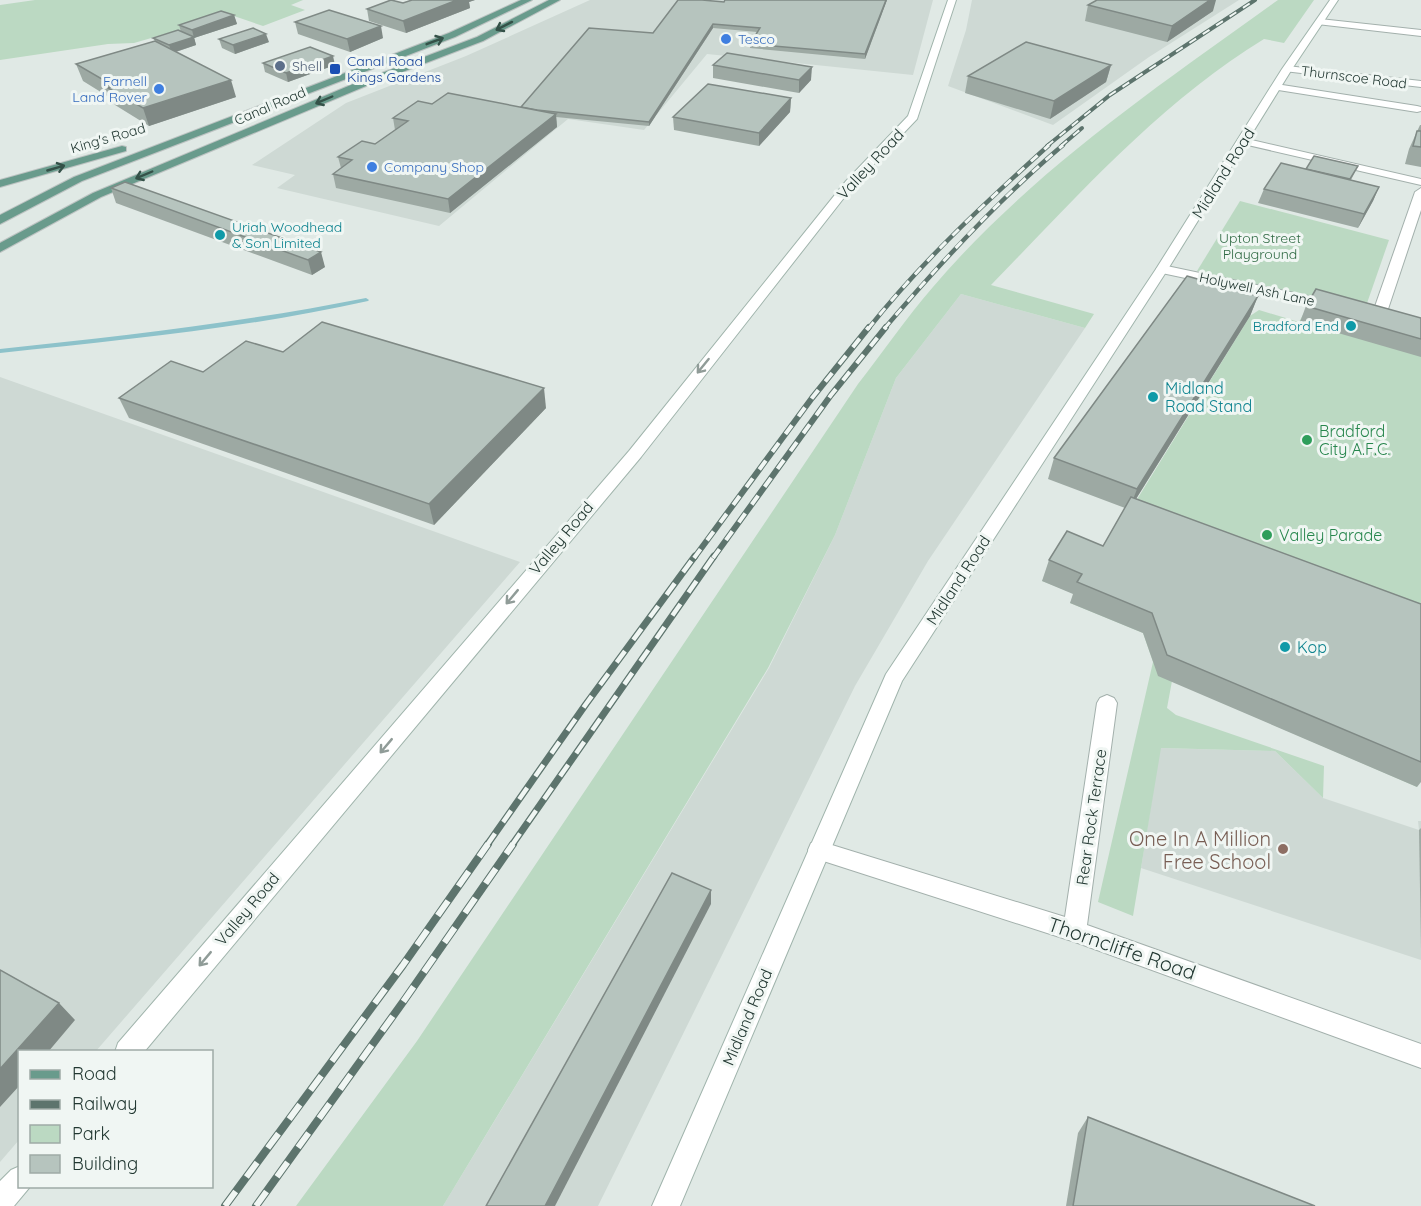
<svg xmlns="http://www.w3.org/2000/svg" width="1421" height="1206" font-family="Quicksand,sans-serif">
  <rect width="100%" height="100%" fill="#e0e9e5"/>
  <g fill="#ced9d4">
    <path d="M590,0H933L913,75L707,54L644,130L568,119L439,226L277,188L295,175L252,165L346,103L466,56Z"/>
    <path d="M972,0H1239L1149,57L1053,125L948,86L966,30Z"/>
    <path d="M961,294L1085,328L928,561L855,686L598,1206H443L769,668L835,535L896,378Z"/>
    <path d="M0,377L520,562L96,1051L20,1052L19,1140L0,1162Z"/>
    <path d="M1160,748L1275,751L1323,798L1419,830L1418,821H1421V960L1141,868Z"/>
  </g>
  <g fill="#bbd9c2">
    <path d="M35,0H303L291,5L305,10L263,26L231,15L134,43L108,44L0,60V5Z"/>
    <path d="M1278,0H1314L1284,43L1264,39C1159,103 1076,198 991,285L1094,314L1085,328L961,294L896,378L835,535L768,668L443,1206H296L417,1041L858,384C883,352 906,318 933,287C1031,172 1157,87 1278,0Z"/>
    <path d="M1240,201L1389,240L1365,309L1197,271Z"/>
    <path d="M1309,304L1421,332V771L1417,787L1172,681L1167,708L1176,715L1324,766L1323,798L1275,751L1161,748L1133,916L1098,902L1153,662L1143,633L1070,603L1075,594L1042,581L1061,552L1096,566L1250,316L1259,310L1299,322Z"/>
  </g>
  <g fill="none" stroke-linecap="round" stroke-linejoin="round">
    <path fill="#8dc2ca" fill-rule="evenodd" d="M366,298L369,300L368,301C247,328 123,340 0,353V349C123,336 245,322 366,298Z"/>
    <g stroke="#a3b0ac" stroke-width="2">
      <g id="street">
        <path d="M1320,19L1421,30V36L1317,24L1315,22Z"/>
        <path d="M1287,66L1421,81V87L1284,71V67Z"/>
        <path d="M1276,84L1417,106L1421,107V111L1417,112L1272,89L1271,87Z"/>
        <path d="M1243,138L1421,179V185L1239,143L1238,141Z"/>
        <path d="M1421,188V210L1386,315L1379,319L1374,318L1372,315L1415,192Z"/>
        <path d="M1162,265L1332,301L1339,305L1332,309L1157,272L1156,269Z"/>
        <path d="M1107,695L1114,698L1117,703L1087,925L1421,1044V1068L1075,942L811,857L808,850L811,843L819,841L1065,917L1097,703L1100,698Z"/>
      </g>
    </g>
    <g stroke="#a0b4ac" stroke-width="2">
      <g id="secondary">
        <path d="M948,0H956L917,119L854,185L641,457L144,1052H115L118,1043L629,451L846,181L908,116Z"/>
        <path d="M1330,0H1338L1292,69L1168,269L902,681L680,1206H652L886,674L1156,269L1282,69Z"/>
        <path d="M20,1166V1186H30L29,1188L14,1206H0V1181L11,1170Z"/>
      </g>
    </g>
    <g stroke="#bdc3c2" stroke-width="2">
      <g id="primary">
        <path d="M521,0H532L455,37L82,181L0,224V215L74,177L449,33Z"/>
        <path d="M549,0H560L483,41L366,86L101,197L0,252V243L93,193L358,82L477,37Z"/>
        <path d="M122,146L126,147V151L0,187V180Z"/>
      </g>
    </g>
    <use href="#street" fill="#fff" fill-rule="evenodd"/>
    <use href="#secondary" fill="#fff" fill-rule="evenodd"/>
    <use href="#primary" fill="#699b8c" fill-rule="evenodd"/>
    <g stroke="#5d746d" stroke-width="4">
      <g id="rail-far4">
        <path d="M1047,146L1110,95L1255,0"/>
        <path d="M1061,146L1082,128"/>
      </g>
    </g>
    <g stroke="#5d746d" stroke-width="4.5">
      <g id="rail-far3">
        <path d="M868,329C922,261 985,203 1049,145"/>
        <path d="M884,329C940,263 997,201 1063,145"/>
      </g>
    </g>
    <g stroke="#5d746d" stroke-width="6">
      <g id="rail-far2">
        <path d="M694,558L812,398L869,327"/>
        <path d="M713,558L831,395L886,327"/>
      </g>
    </g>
    <g stroke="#5d746d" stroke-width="7">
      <g id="rail-far1">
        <path d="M487,845L586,704L695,556"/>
        <path d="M512,845L714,556"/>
      </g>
    </g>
    <g stroke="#5d746d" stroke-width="8">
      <g id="rail">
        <path d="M225,1206L403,965L488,844"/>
        <path d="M256,1206L403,1002L513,844"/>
      </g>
    </g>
    <use href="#rail-far4" stroke="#f0f6f3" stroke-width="2" stroke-dasharray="8" stroke-linecap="butt"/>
    <use href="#rail-far3" stroke="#f0f6f3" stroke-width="3" stroke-dasharray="9" stroke-linecap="butt"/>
    <use href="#rail-far2" stroke="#f0f6f3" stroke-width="4" stroke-dasharray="11" stroke-linecap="butt"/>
    <use href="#rail-far1" stroke="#f0f6f3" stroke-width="4.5" stroke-dasharray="14" stroke-linecap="butt"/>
    <use href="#rail" stroke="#f0f6f3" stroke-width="6" stroke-dasharray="18" stroke-linecap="butt"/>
  </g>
  <g fill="#9da9a3">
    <path d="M412,0H475L469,2L470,8L406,33L369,21L367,9L403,3Z"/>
    <path d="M887,0L865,59L750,48V44L757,32L713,28L649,126L556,117L557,127L450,213L336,188L333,174L341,168L338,157L375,144L395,130L393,118L432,104L521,107L653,33L724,2Z"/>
    <path d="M1088,5L1213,11L1167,42L1085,21Z"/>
    <path d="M234,15L237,24L194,38L196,45L176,52L236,97L149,126L115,105L112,99L83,81L76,64L155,41L153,38L181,32L179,25Z"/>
    <path d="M295,22L383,38L350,52L298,34Z"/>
    <path d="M219,39L269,42L235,54L222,48Z"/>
    <path d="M263,63L335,65L288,82L265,72Z"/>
    <path d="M713,65L811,80L799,93L713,78Z"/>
    <path d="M1111,65L1106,82L1050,119L965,93L968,76Z"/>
    <path d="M791,98L790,112L759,146L674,130L673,117Z"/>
    <path d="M1420,125H1421V167L1405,164L1409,149Z"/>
    <path d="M1358,166L1351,180L1379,187L1373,201L1358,228L1258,203L1264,189L1306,169Z"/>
    <path d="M125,182L325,267L312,275L116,203L111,188Z"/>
    <path d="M1258,296L1250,316L1136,499L1421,604V782L1417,787L1158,676L1143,633L1070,603L1073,594L1042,581L1049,560L1103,546L1125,508L1048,479L1054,458Z"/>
    <path d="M1306,306L1421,318V357L1300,322Z"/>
    <path d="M283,352L546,408L434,525L129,418L119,398L203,372Z"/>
    <path d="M1421,828V949L1419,830Z"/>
    <path d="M1088,1117L1315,1206H1066L1078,1133Z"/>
  </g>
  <g fill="#7f8985">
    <path d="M457,0H475L469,2L470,8L406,33L403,21Z"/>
    <path d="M886,0H887L865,59V54Z"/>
    <path d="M1210,0H1216L1213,11L1167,42L1172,26Z"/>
    <path d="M234,15L237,24L194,38L192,30Z"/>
    <path d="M713,24V28L649,126V122Z"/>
    <path d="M381,26L383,38L350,52L347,39Z"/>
    <path d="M266,34L269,42L235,54L233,45Z"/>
    <path d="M194,37L196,45L172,53L169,45Z"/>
    <path d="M333,56L335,65L288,82L286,73Z"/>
    <path d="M1111,65L1106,82L1050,119L1054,101Z"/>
    <path d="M812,67L811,80L799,93V80Z"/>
    <path d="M231,80L236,97L149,126L143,108Z"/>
    <path d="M791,98L790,112L759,146V133Z"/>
    <path d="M556,114L557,127L450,213L448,199Z"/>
    <path d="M1379,187L1373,201L1358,228L1364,214Z"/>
    <path d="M321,252L325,267L312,275L308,260Z"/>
    <path d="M1258,296L1250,316L1129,510L1137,489Z"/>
    <path d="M544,388L546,408L434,525L429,504Z"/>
    <path d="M711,890V904L555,1206H545Z"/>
    <path d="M59,1003L75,1020L48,1052H20V1085L0,1107V1069Z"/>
  </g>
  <g fill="#b6c4be" stroke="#7f8985" stroke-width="1.5">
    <path d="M391,0L403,3L412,0H457L403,21L367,9Z"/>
    <path d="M678,0H702L724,2L725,0H886L865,54L750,44L760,28L713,24L649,122L537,110L521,107L589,28L653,33Z"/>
    <path d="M1097,0H1210L1172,26L1088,5Z"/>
    <path d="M329,10L381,26L347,39L295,22Z"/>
    <path d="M221,11L234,15L192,30L179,25Z"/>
    <path d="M253,28L266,34L233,45L219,39Z"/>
    <path d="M178,30L194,37L169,45L153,38Z"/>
    <path d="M155,41L231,80L143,108L108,88L114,86L76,64Z"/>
    <path d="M1026,42L1111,65L1054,101L968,76Z"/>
    <path d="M310,47L333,56L286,73L263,63Z"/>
    <path d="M727,53L812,67L799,80L713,65Z"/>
    <path d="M708,84L791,98L759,133L673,117Z"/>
    <path d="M448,93L556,114L448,199L333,174L352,160L338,157L362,141L375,144L408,121L393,118L418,101L432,104Z"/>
    <path d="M1417,131H1421V147L1413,146Z"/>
    <path d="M1314,156L1358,166L1350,179L1306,169Z"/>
    <path d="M1281,163L1379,187L1364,214L1264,189Z"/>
    <path d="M125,182L321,252L308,260L111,188Z"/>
    <path d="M1187,276L1258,296L1137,489L1054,458Z"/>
    <path d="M1316,289L1421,318V339L1306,306Z"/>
    <path d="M322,322L544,388L429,504L119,398L171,361L203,372L246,341L283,352Z"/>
    <path d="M1131,497L1421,604V762L1167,655L1152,613L1077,582L1082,574L1049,560L1067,531L1103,546Z"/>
    <path d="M672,873L711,890L545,1206H486Z"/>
    <path d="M0,970L59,1003L0,1069Z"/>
    <path d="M1088,1117L1315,1206H1073Z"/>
  </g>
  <defs><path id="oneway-shaft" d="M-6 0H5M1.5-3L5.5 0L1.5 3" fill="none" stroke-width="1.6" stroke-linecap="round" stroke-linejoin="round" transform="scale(1.5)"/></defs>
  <g stroke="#345148">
    <use href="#oneway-shaft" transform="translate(504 26) rotate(153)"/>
    <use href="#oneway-shaft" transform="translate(435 41) rotate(-21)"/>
    <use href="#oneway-shaft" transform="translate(324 100) rotate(157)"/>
    <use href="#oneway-shaft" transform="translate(56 168) rotate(-16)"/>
    <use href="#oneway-shaft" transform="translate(144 175) rotate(157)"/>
  </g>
  <g stroke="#909c98">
    <use href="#oneway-shaft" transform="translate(703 366) rotate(129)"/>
    <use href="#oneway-shaft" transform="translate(512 597) rotate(130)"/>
    <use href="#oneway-shaft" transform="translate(386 746) rotate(130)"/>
    <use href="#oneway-shaft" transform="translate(205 959) rotate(130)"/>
  </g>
  <g fill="#3f7fe0" stroke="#f0f6f3" stroke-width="2">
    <circle cx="726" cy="39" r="6"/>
    <circle cx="159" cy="89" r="6"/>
    <circle cx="372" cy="167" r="6"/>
  </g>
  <circle fill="#5c6f8a" stroke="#f0f6f3" stroke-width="2" cx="280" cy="66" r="6"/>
  <rect fill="#1a4fb4" stroke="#f0f6f3" stroke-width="2" x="329" y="63" width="12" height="12" rx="3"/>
  <g fill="#0f9aa8" stroke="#f0f6f3" stroke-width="2">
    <circle cx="220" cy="235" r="6"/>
    <circle cx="1351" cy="326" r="6"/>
    <circle cx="1153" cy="397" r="6"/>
    <circle cx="1285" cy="647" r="6"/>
  </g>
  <g fill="#2e9e5b" stroke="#f0f6f3" stroke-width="2">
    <circle cx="1307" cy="440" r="6"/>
    <circle cx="1267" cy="535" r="6"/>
  </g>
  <circle fill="#8d6e63" stroke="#f0f6f3" stroke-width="2" cx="1283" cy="849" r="6"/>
  <g text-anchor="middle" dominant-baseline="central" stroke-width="6" stroke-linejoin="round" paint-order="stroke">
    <g font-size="14" fill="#366cbe" stroke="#f0f6f3" text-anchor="start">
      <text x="738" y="39">Tesco</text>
      <text x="147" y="81" text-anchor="end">Farnell<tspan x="147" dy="16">Land Rover</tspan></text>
      <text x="384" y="167">Company Shop</text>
    </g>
    <g font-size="14" fill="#164399" stroke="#f0f6f3" text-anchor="start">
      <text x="347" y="61">Canal Road<tspan x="347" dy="16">Kings Gardens</tspan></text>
    </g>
    <g font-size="14" fill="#4e5e75" stroke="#f0f6f3" text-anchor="start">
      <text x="292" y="66">Shell</text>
    </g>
    <g font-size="14" fill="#223832" stroke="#f0f6f3">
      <text transform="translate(1354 77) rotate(7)">Thurnscoe Road</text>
      <text transform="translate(270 106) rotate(-23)">Canal Road</text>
      <text transform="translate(108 138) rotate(-16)">King's Road</text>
      <text transform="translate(1257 289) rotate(12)">Holywell Ash Lane</text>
    </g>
    <g font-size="14" fill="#0d838f" stroke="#f0f6f3" text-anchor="start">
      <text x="232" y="227">Uriah Woodhead<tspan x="232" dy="16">&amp; Son Limited</tspan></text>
      <text x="1339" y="326" text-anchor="end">Bradford End</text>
    </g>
    <g font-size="14" fill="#316b45" stroke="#f0f6f3">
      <text x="1260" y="238">Upton Street<tspan x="1260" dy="16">Playground</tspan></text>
    </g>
    <g font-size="16" fill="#223832" stroke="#f0f6f3">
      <text transform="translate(870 164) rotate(-47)">Valley Road</text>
      <text transform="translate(1223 173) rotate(-58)">Midland Road</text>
      <text transform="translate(561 538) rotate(-50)">Valley Road</text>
      <text transform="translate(958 580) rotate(-57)">Midland Road</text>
      <text transform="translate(1091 817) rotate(-82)">Rear Rock Terrace</text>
      <text transform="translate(247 909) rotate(-50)">Valley Road</text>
      <text transform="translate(747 1017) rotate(-67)">Midland Road</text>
    </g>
    <g font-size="16" fill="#0d838f" stroke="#f0f6f3" text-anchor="start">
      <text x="1165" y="388">Midland<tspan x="1165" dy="18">Road Stand</tspan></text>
      <text x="1297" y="647">Kop</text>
    </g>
    <g font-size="16" fill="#27864d" stroke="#f0f6f3" text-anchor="start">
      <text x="1319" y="431">Bradford<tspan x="1319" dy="18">City A.F.C.</tspan></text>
      <text x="1279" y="535">Valley Parade</text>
    </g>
    <g font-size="20" fill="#785e54" stroke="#f0f6f3" text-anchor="end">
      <text x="1271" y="838">One In A Million<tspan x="1271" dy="23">Free School</tspan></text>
    </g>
    <g font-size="20" fill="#223832" stroke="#f0f6f3">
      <text transform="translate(1122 948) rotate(19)">Thorncliffe Road</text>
    </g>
  </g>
  <rect x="18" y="1050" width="195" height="138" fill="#f0f6f3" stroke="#9eaaa6" stroke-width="1.5"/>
  <rect x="30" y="1070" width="30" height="9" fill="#699b8c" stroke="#9eaaa6" stroke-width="1.5"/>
  <text x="72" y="1080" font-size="18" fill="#223832">Road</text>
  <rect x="30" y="1100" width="30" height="9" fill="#5d746d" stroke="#9eaaa6" stroke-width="1.5"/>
  <text x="72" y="1110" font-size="18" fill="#223832">Railway</text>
  <rect x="30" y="1125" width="30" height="18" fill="#bbd9c2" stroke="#9eaaa6" stroke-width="1.5"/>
  <text x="72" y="1140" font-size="18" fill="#223832">Park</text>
  <rect x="30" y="1155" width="30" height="18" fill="#b6c4be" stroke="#9eaaa6" stroke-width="1.5"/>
  <text x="72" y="1170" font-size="18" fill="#223832">Building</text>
</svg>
